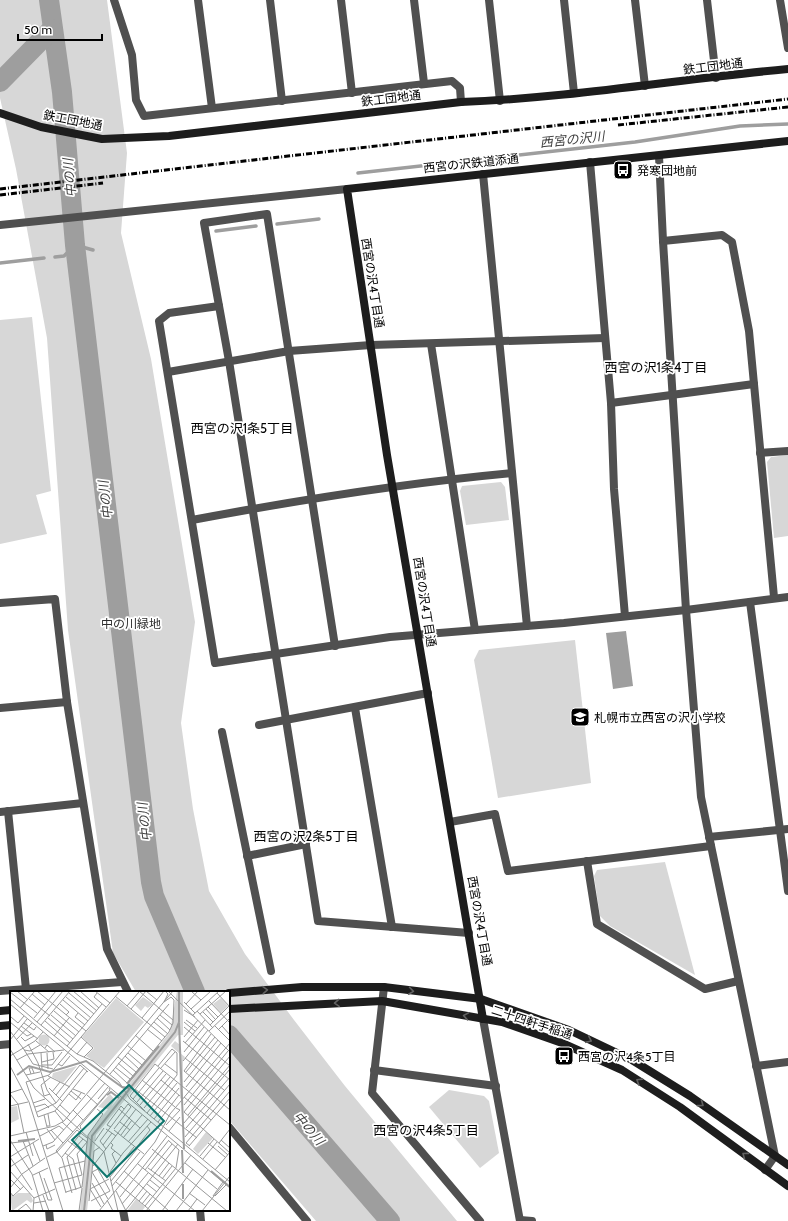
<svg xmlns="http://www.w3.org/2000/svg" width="788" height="1221" font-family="Cabin,'Noto Sans JP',sans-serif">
  <rect width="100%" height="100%" fill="#fff"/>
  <g fill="#d7d7d7">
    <path d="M0,0H107L127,153L121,233L151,359L195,622L181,723L193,809L209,891L245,954L294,1020L345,1086L457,1221H316L229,1120V992H136L113,953L68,630L47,338L16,169L0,98Z"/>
    <path d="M32,317L51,491L36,495L47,534L0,544V320Z"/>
    <path d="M788,455V536L774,538L767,462L771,457Z"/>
    <path d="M501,482L505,487L509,520L466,525L460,491L462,486Z"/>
    <path d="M575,640L591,783L498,798L474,660L479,650Z"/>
    <path d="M665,862L695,975L610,926L600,916L594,876L597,870Z"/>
    <path d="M449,1090L484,1096L489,1101L499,1153L480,1168L429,1107Z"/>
  </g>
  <path fill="#9e9e9e" d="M626,631L633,686L613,689L606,633Z"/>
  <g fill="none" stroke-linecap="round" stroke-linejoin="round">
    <g stroke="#9e9e9e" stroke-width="3.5">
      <path d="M358,173L635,142L740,126L788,124"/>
      <path d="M277,224L319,219"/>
      <path d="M216,231L256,226"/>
      <path d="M55,257L64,256L75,245L93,250"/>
      <path d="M0,263L44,258"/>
    </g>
    <g stroke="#9e9e9e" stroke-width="20">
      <path d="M49,0L62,92L75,245L151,882L154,896L195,992"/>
      <path d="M0,82L52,29"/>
      <path d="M229,1035L390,1221"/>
    </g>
    <g stroke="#505050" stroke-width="8">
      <path d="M114,0L132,55L136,100L144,116L452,81L460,88L461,102"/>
      <path d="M198,0L212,108"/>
      <path d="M270,0L282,101"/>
      <path d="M341,0L352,93"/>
      <path d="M414,0L424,83"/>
      <path d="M489,0L500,101"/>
      <path d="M564,0L574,93"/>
      <path d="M635,0L645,86"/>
      <path d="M707,0L716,78"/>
      <path d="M780,0L788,48"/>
      <path d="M659,156L663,241L686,610L701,797L775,1156L765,1170"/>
      <path d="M590,162L611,403L614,489L625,616"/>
      <path d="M483,174L527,626"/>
      <path d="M0,225L347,189"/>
      <path d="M663,241L722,235L732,242L749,331L774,597"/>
      <path d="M219,306L169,313L159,321L215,663L390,637L564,623L686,610L788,597"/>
      <path d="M431,344L475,630"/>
      <path d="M168,372L289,351L371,345L605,338"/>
      <path d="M611,403L754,384"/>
      <path d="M760,453L788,451"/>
      <path d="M192,520C298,500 404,483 512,473"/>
      <path d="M750,602L788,891"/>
      <path d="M0,603L55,599L67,702L107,949L128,992"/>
      <path d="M335,646L267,214L204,223L229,361L318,921L469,933"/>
      <path d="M0,708L67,702"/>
      <path d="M355,708L392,927"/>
      <path d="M259,725L428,693"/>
      <path d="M222,732L271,971"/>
      <path d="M8,811L26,989"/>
      <path d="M0,812L83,803"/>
      <path d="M450,822L495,814L508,871L711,846"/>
      <path d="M709,837L788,829"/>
      <path d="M247,856L306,844"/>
      <path d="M587,861L597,924L705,989L738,981"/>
      <path d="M384,987L372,1093L480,1221"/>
      <path d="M0,991L122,982"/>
      <path d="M483,1019L520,1221"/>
      <path d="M0,1045L11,1044"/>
      <path d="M756,1066L788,1062"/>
      <path d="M374,1070L496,1086"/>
      <path d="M229,1127L307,1221"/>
      <path d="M49,1210L50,1221"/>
      <path d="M123,1210L125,1221"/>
      <path d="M200,1210L201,1221"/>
      <path d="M520,1220L532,1221"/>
    </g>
    <g stroke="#1d1d1d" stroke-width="8">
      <path d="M0,113L41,127L102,139L169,136L461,102C571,98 679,79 788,69"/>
      <path d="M229,993L302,987H384L481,999L569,1030L632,1060L690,1096L788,1165"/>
      <path d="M229,1009L382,1001L502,1022L562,1043L622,1070L680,1107L788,1186"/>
      <path d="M0,1011L11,1010"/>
      <path d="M483,1019L387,455L347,189L788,141"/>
      <path d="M0,1026L11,1025"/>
    </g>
    <g stroke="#000" stroke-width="3" stroke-dasharray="6 2 1 2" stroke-linecap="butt">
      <path d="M618,125L788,107"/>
      <path d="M0,189L788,99"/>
      <path d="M0,195L103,183"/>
    </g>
  </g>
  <defs><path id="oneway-chevron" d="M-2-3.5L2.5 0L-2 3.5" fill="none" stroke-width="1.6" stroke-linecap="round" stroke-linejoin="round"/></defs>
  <g stroke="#616161">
    <use href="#oneway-chevron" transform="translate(265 990) rotate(-4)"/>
    <use href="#oneway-chevron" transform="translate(411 991) rotate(8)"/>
    <use href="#oneway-chevron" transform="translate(337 1003) rotate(177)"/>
    <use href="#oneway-chevron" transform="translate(466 1016) rotate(-170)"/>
    <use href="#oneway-chevron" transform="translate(589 1040) rotate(25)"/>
    <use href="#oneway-chevron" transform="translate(639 1081) rotate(-148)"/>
    <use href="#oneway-chevron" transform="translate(701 1104) rotate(36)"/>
    <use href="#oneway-chevron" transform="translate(745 1155) rotate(-143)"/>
  </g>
  <defs>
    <g id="bus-square" transform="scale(1)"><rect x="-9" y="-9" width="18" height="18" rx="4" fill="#000" stroke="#fff"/><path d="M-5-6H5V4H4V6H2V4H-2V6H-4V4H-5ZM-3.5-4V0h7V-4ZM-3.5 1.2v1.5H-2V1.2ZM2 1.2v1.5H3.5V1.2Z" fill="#fff"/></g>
    <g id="school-square" transform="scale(1)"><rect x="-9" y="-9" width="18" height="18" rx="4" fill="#000" stroke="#fff"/><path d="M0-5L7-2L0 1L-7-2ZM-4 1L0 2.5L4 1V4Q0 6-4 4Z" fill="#fff"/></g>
  </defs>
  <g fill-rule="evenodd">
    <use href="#bus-square" x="623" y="170"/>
    <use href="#school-square" x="580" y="717"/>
    <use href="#bus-square" x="564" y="1056"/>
  </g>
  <g text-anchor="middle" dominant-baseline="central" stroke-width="3.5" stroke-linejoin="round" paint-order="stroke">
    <g font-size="12" fill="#000" stroke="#fff">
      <text transform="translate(713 66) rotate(-7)">鉄工団地通</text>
      <text transform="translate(391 98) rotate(-7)">鉄工団地通</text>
      <text transform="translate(73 120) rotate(11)">鉄工団地通</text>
      <text transform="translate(471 163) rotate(-6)">西宮の沢鉄道添通</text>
      <text transform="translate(373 283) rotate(81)">西宮の沢4丁目通</text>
      <text transform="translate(425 602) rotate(81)">西宮の沢4丁目通</text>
      <text transform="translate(480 921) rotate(80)">西宮の沢4丁目通</text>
      <text transform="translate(532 1022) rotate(18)">二十四軒手稲通</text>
    </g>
    <g font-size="12" fill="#000" stroke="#fff" text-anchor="start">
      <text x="637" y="170">発寒団地前</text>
      <text x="594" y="717">札幌市立西宮の沢小学校</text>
      <text x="578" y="1056">西宮の沢4条5丁目</text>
    </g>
    <g font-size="12" fill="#2e2e2e" stroke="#fff">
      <text x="131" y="623">中の川緑地</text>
    </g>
    <g font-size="13" font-style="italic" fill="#3f3f3f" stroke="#fff">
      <text transform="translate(572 139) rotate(-6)">西宮の沢川</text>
      <text transform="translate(69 178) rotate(-95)">中の川</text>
      <text transform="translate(105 500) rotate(-97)">中の川</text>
      <text transform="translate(144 822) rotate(-97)">中の川</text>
      <text transform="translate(309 1128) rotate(49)">中の川</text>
    </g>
    <g font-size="13" fill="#000" stroke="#fff">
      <text x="656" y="367">西宮の沢1条4丁目</text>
      <text x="242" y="428">西宮の沢1条5丁目</text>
      <text x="306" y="836">西宮の沢2条5丁目</text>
      <text x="426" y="1130">西宮の沢4条5丁目</text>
    </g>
  </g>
  <g transform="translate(10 991)">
    <rect width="220" height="220" fill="#fff"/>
    <path d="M167,0H173V44H168L86,144L77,220H70L77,148L79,142L98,118L88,116L100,103L105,109L101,116L160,41ZM133,6L143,13L138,17L135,15L131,20L125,14ZM106,7L134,31L94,77L76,65L84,57L72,46ZM211,7L218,15L211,22L203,13ZM28.5 49a5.5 5.5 0 1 1 11 0a5.5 5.5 0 1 1-11 0ZM165,50L170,54V62L175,66L173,69V105L170,108L169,62L161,55ZM67,75L53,92L42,86L43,82ZM7,115L9,128L1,132L0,116ZM196,141L203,147L188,163L183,158ZM0,202L4,205L8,202H20L23,210L21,212L17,209L2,220ZM126,208L135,216L132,220H117Z" fill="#d7d7d7"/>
    <path fill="none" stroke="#9e9e9e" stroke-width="2" d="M169,32L174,158M7,84L19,75L40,81L76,70L112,96L119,97M117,93L149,55M97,104L101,101L109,107M8,150L25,148M172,159L173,182M201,180L220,196M173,193V208M74,220L82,145L165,41L169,31V0"/>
    <path fill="none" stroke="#999" stroke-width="1" d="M7,0L18,9M27,0L76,40M53,0L27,31L67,63L83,70L109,91L120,108L220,191M63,0L87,20M70,0L89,17M85,0L100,12M129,0L163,29M136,0L147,9M158,0L220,61M181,0L191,9M0,1L27,22M59,2L84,23M87,2L84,6L96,16M207,2L220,16M22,3L35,14M105,5L155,46M56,6L81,27M0,8L27,31M19,8L40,25M53,9L78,30M199,10L220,32M154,11L158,3L155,0M174,11L185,22M0,13L220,197M50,13L59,21L56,24M176,13L188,0M117,15L129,1M198,16L208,26M10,17L25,0M121,18L136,0M181,18L201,0M196,18L205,28M174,19L185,26M44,20L69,41M187,20L203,37M193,21L203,31M68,22L65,26L75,34M190,23L216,0M41,24L66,45M150,24L162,34M183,24L209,0M1,26L8,32L14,25M24,27L46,0M38,27L63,48M132,27L154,0M147,27L160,39M176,29L187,37M35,30L60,52M0,31L17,45L21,43M144,31L158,43M174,31L185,40M14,32L24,39L26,36M31,34L60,0M200,34L220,14M11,35L28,48M205,35L220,50M212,35L220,44M174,36L220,75M137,38L152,50M209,38L220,27M0,40L13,57M199,40L220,20M201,43L174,80L220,119M125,44L143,60M44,45L59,27M11,46L15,50L24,45M71,46L83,57L74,66M174,46L188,29M7,48L22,32M0,49L17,28M26,50L39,61M173,50L220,89M175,52L195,29M18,53L28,72L37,99L46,112M117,54L136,70M57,55L92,13M13,57L23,73L43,78M35,57L37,54L45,61M0,58L24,97L94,161L108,220M14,59L20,60L30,54M174,61L194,36M31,62L32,78M37,62L38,78M118,62L132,74M67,63L77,51M0,65L25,50L33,41M115,65L129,78M220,65L174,121L220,162M108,66L126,81M175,67L214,99M7,69L18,63L54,59M173,70L198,39M32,71L44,68L43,61M108,72L123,85M48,73L52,75L60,65M155,73L167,82M32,74H42L52,61M0,75L19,111L53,220M105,76L120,88M150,78L165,61M103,79L117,92L159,41L163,32L164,9L161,6L154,11M176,81L205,46M21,83L19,77H22L24,82M100,83L159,13M16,84L30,81M38,85L60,96M132,89L165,116M151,89L170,105M174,91L208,49M176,96L211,52M39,97L53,111M63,98L75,103M125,98L187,147M61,100L71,108M42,101L50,91M0,102L12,98M0,103L8,113L14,142M40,103L34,105L31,94L41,86M59,103L66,109L71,102M46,104L70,74L78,81M77,104L88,114M174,106L201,129M88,108L98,96M123,108L149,77M127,111L153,80M23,112L35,108M50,114L60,123M130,114L156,83M174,114L218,60M0,115L18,111M25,116L35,113L39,117M134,117L160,86M109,118L130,137M63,119L73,129M45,120L53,130M135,120L120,105L145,73L220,134M27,121L46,112L74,77M137,122L167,84V62L162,58L148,75M34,124L37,136M178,124L220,74M140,125L167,92M28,126L16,91L39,84L110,0M28,126L45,120L77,80M144,128L169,97M52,131L63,141M110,131L120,139M148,131L169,104M174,132L220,78M156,134L170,119L166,117M37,135H40L38,123M101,136L97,134L99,131L111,115L114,118M176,137L220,86M37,138L45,149M71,138L70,135L97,103M96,138L106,145M41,139L53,152M104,139L134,163M159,140L170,126M16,141L23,165M111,144L122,129M0,145L45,135L54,130L163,0M30,145L49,135L54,139M69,145L77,151L67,163L72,184M175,146L220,93M113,147L132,124M0,149L22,183L33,220M57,149L75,163M211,149L220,157M13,150L23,175M85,150L94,137M118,151L138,128M1,152L18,150M23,152L30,170M101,152L103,154L101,157L111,165M198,152L215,166M209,152L220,138M36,154L37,158L45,154M93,154L102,142M33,155L43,151L95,92M179,155L220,107M180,155L176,152L220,100M208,155L218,164M126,157L140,139L137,135M96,158L90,150L118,113L121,116L104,138M142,158L217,220M105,160L102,163L106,172M55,162L63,168L71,197M190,165L204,148M0,166L22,199M0,166L29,148M37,166L47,161L67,139L77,147M52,166L71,142M193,168L207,151M175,172L207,198M128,173L185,220M83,175L126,118M0,176L18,164M138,177L156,190M88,178L82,181L98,208M135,179L159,149M141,179L162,153M205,179L220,161M0,180L24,207L23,220M114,180L159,220M29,181L38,209H42L34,187M100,181L113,162L141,131M23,184L38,177M149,185L159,172M100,186L124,156M0,188L11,199M152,188L162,175M140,189L150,197M101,190L127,158M106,191L141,220M44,192L72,184M82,192L94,213M137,193L147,201M102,195L130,161M0,197L12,183L35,167M66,199L57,166L73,148M106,200L116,220M0,201L3,205L14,195M56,201L72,196L78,144L93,123L87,118M56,202L49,177L75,170M62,202L52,167L46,160L100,99L99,97M179,202L195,214M33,204L39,220M203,205L213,191M205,205L216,194M110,206L157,145M24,207L45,198M97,209L103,220M79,210L84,160L90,156M81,210L100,200L85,173M129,210L137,200M24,212L36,210M112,213L138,182M132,213L140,203M135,215L166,177L169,159L159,150M91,216L80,198L99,188M7,220L16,213L22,220M69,220L72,197M89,220L145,151L160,123L220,52M115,220L168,153M136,220L181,164M152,220L183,178M166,220L198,179M178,220L187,208M192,220L220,185"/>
    <path fill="#0f766e" fill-opacity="0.15" stroke="#0f766e" stroke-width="2" d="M119,94L154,130L97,186L62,149Z"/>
    <rect width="220" height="220" fill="none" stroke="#000" stroke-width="2"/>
  </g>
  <path d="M18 34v6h84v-6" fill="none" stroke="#000000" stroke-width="2"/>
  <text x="24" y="34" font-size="12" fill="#000000" stroke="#ffffff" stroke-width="3" paint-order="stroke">50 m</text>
</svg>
